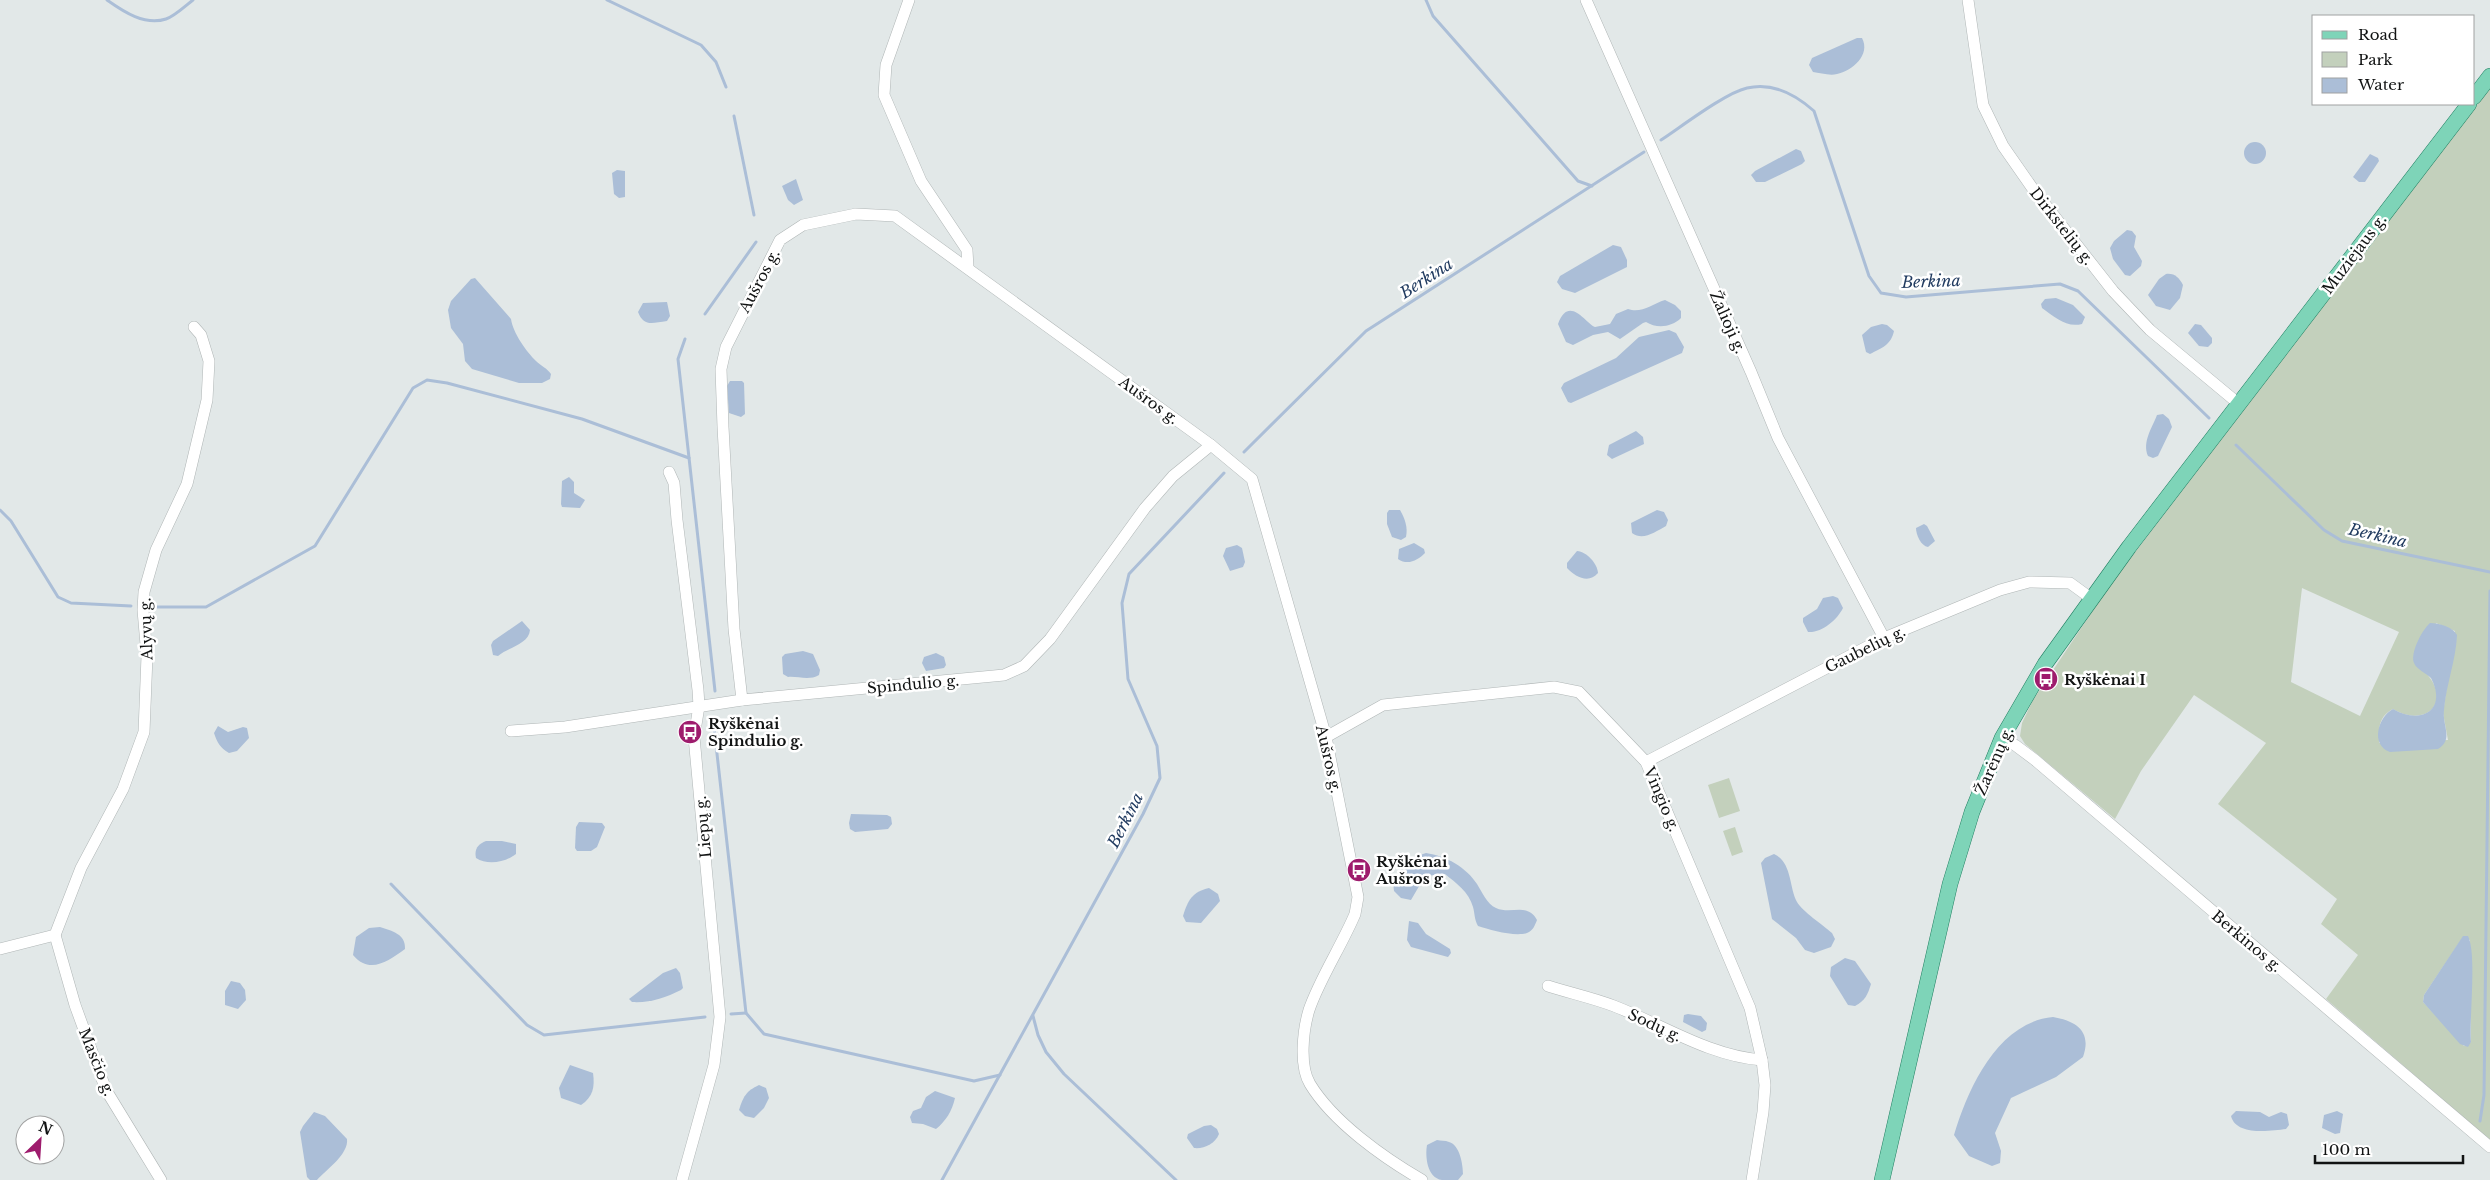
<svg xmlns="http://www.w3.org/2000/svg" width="2490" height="1180" font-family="'Libre Baskerville',serif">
  <rect width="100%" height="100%" fill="#e2e8e8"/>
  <g fill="#c3d0bc" fill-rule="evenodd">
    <path d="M2490,88V1140L2326,999L2358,955L2321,924L2337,899L2218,804L2266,743L2194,695L2141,771L2115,819L2025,744L2020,736L2022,723L2033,700L2110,585ZM2302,588L2399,632L2360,716L2291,682ZM2436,623L2455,631L2443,713L2448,740L2379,743C2379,728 2378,717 2393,709C2427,729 2453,701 2425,672ZM2463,937L2470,940L2471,1042L2464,1046L2423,1002L2424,995Z"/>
    <path d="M1729,778L1740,811L1719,818L1708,785Z"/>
    <path d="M1735,827L1743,852L1732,856L1723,831Z"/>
  </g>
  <g fill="#abbed7">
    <path d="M1857,38H1862C1871,55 1852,71 1837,74C1830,76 1820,73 1813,72L1809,65L1812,58Z"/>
    <circle cx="2255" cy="153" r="11"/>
    <path d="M1796,149L1801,151L1805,161L1802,164L1765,182H1756L1751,175L1755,171Z"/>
    <path d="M2370,154L2378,158L2379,161L2365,182H2359L2353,177Z"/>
    <path d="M617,170L625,171V197L619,198L614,194L612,173Z"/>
    <path d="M796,179L803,200L794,205L788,200L782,186Z"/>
    <path d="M2127,230L2132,231L2136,236L2134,247L2142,261L2141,266L2130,276L2125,275L2113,259L2110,248L2114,241Z"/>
    <path d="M1613,245L1621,247L1627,260V267L1575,293L1562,289L1557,282L1560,276Z"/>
    <path d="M2166,274C2175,273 2179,278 2183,285L2180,298L2170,310L2156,306L2148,295L2159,279Z"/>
    <path d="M475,278L511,319C513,333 526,351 536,361C541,366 547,368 551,374L550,379L542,383H519L472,369L465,361L463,344L451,328L448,310L451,301L471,279Z"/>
    <path d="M2056,298L2073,305L2085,317L2082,324C2066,328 2055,317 2042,308L2041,304L2045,299Z"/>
    <path d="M1665,300L1675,305L1681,311V318C1672,327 1657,329 1646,322L1643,323L1620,339L1608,332L1593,335L1573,345L1566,342L1558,324C1569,294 1586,324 1595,327L1610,324L1616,314L1628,309C1641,314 1652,304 1665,300Z"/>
    <path d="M667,302L670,316L667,321C652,323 644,327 638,312L643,303Z"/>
    <path d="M1882,324L1887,325L1894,331C1891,345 1882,348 1870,354L1866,352L1862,335L1871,327Z"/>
    <path d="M2195,324L2201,325L2212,338V343L2208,347L2199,346L2188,333Z"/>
    <path d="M1669,330L1676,333L1684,347L1682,353L1571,403L1568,402L1561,388L1564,383L1616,358L1639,337Z"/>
    <path d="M730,381H742L744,383L745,414L741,417L729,413L727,386Z"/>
    <path d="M2163,414L2169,419L2172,427L2158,456L2153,458L2148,456C2142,442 2152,428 2157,415Z"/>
    <path d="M1636,431L1643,437L1644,444L1612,459L1607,455L1609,445Z"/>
    <path d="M569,477L574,482V493L585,500L580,508L562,507L561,504L562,481Z"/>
    <path d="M1389,510H1400C1405,519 1408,527 1406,537L1401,540L1392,537L1387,524V513Z"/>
    <path d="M1657,510L1664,512L1668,520L1666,526C1655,532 1643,541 1632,533L1631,523Z"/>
    <path d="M1924,524L1927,526L1935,541L1928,547C1921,546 1916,535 1916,528Z"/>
    <path d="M1414,543L1424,549L1425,553C1418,560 1408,566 1398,559L1399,549Z"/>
    <path d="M1237,545L1242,548L1245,562L1243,567L1230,571L1223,556L1226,548Z"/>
    <path d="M1577,551C1587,552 1597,563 1598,573C1589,584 1575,577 1567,568V563Z"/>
    <path d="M1833,596L1838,598L1843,608C1837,620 1822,633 1808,632L1803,622V618L1817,609L1823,598Z"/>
    <path d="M522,621L530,630C529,644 509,647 498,656L493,655L491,645L493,641Z"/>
    <path d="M2430,623C2439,623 2453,627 2457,635C2456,660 2446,685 2444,710C2442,725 2454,740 2438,749L2390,752C2370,745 2378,717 2393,709C2420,725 2448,711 2431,678C2427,674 2416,669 2414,663C2410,653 2422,630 2430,623Z"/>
    <path d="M803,651L813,654L820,670L819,675C809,681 798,676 788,677L783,674L782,657L785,654Z"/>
    <path d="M936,653L944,657L946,665L944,668L926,671L922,663L924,657Z"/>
    <path d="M218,726L228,732L243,727L247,728L249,738L237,751L229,753C220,748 217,742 214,733Z"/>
    <path d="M851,814L887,815L891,817L892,824L888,829L855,832L850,829L849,823Z"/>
    <path d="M579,822L602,823L605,827L597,847L591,851H577L575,848L576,827Z"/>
    <path d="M486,841H502L516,844V854C506,862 488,866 476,858C474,849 478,844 486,841Z"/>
    <path d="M1426,853C1446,856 1466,867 1477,884C1482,892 1487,904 1496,908C1511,915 1528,902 1537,920C1535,925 1533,931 1527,933C1515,937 1490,930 1478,926C1474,919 1475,914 1473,907C1469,892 1456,883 1445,874L1425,876L1411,900L1401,898L1394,891L1393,882L1417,856Z"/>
    <path d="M1774,854C1792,862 1789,887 1797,902C1802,911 1823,925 1832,933L1835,939L1831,947L1814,953L1805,950L1796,938L1772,919L1761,863L1765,858Z"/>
    <path d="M1209,888L1218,894L1220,901L1201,923L1186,922L1183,916C1188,900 1192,892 1209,888Z"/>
    <path d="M1409,921L1418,923L1426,934L1450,949L1451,953L1448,957L1411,947L1407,940Z"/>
    <path d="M380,927C392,931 406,934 405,949C388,961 370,975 353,955L356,937L369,928Z"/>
    <path d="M2463,936H2468C2477,954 2469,1018 2471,1042L2468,1047L2460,1044L2423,1002L2424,995Z"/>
    <path d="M1845,958L1855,961L1871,984C1868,994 1865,1001 1855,1006L1848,1005L1830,976L1831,967Z"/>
    <path d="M676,968L680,973L683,988L681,990C665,998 650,1003 632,1002L629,999L663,973Z"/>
    <path d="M231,981L240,983L245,990L246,1000L238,1009L225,1005V991Z"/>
    <path d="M1688,1014L1701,1016L1707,1023L1706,1030L1702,1032L1683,1022L1684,1015Z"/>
    <path d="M2053,1017C2077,1021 2092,1032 2083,1057L2056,1077L2011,1098L1995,1133L2001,1151L2000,1163L1992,1166L1969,1156L1954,1135C1968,1088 1998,1022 2053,1017Z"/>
    <path d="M570,1065L593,1073C595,1087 593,1097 581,1105L561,1098L559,1088Z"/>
    <path d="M759,1085L766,1088L769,1098L764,1108L754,1118L745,1116L739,1110C743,1097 746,1091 759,1085Z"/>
    <path d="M935,1091L955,1098C952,1111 946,1121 936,1129L923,1124L912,1123L910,1117L913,1111L921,1108L926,1097Z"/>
    <path d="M2236,1111L2260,1112L2269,1117L2281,1112L2287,1114L2289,1125L2286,1129C2270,1131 2236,1136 2231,1116Z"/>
    <path d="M2337,1111L2343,1114L2340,1133L2335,1134L2322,1128L2324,1115Z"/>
    <path d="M314,1112L325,1116L347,1139C349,1154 326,1170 317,1180H310L307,1177L300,1132L303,1126Z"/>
    <path d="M1211,1125L1217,1129L1219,1134C1215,1144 1204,1149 1194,1148L1187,1138L1188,1134L1204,1126Z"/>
    <path d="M1437,1140C1441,1141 1445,1140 1449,1142C1460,1145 1463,1165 1463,1174L1458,1180C1453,1180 1447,1180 1442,1180C1427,1178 1425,1156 1427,1145Z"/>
  </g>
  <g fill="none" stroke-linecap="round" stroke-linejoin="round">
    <g stroke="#abbed7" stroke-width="3">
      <path d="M107,0C124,12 145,26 166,19C175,16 185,6 193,0"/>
      <path d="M607,0L701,45L716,62L726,87"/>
      <path d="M1426,0L1433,16L1578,181L1592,186"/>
      <path d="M734,116L754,215"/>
      <path d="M1661,140C1681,127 1725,93 1747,88C1772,82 1796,95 1814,111L1869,276L1881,293L1906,297L2060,284L2078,291L2209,418"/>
      <path d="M705,314L756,242"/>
      <path d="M685,339L678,359L715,691"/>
      <path d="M2236,445L2324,530L2342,541L2490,572"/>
      <path d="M1244,452L1366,331L1644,152"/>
      <path d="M0,510L11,521L58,597L71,603L131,606"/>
      <path d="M156,607H206L315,546L413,388L427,380L447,383L582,419L689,458"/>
      <path d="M713,718L746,1013L764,1034L974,1081L1000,1075"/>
      <path d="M391,884L527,1025L544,1035L705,1017"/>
      <path d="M731,1014L746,1013"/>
      <path d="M1033,1016L1038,1035L1046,1052L1064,1074L1176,1180"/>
      <path d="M2480,1121L2484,1095L2490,591"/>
      <path d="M942,1180L1143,814L1160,778L1157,746L1128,679L1122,603L1129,574L1224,473"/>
    </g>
    <g stroke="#b0b6b6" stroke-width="12">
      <g id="minor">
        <path d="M909,0L886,65L884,95L921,181L967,250L968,268"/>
        <path d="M1586,0L1751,372L1778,438L1884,638"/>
        <path d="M1968,0L1983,105L2003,146L2033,189L2113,291L2150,330L2239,404"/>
        <path d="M669,472L674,483L677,520L698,690L699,706L694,737L720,1017L714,1065L682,1180"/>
        <path d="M742,700L734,629L723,427L721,369L726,347L780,240L803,225L856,214L895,216L1211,445L1252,479L1326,737L1358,897L1355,914C1342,945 1319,980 1309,1010C1303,1030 1299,1066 1310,1084C1333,1122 1384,1158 1422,1180"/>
        <path d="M511,731L565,727L742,700L1004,675L1024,666L1050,639L1145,508L1173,476L1211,445"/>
        <path d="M1326,737L1383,705L1554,687L1579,692L1646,762L1750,1008L1762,1060L1765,1085L1763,1112L1752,1180"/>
        <path d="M2002,738L2015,745L2035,760L2490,1147"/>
        <path d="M1646,762L1884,638L2000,590L2029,582L2070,583L2092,599"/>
        <path d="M55,935L75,1005L106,1090L161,1180"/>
        <path d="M0,949L55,935L81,868L123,789L144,732L147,656L143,610L144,592L156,550L187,484L207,400L209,361L201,335L194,327"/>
        <path d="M1548,986C1570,993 1593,998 1614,1006C1663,1025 1709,1056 1762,1060"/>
      </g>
    </g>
    <g stroke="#207e60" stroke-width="16">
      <g id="major">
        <path d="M2474,97L2490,76"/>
        <path d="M1882,1180L1950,884L1972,812L2002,738L2045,664L2129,547L2469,104"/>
      </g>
    </g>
    <use href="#minor" stroke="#fff" stroke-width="11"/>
    <use href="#major" stroke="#7ed4b8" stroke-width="15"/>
  </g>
  <defs>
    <g id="bus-disc" transform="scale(1.25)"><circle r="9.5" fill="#9e1c6d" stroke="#fff"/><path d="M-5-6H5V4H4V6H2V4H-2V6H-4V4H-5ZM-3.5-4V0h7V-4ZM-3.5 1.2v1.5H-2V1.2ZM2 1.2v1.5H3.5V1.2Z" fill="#fff"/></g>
  </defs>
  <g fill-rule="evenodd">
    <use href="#bus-disc" x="2046" y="679"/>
    <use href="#bus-disc" x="690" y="732"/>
    <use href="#bus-disc" x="1359" y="870"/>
  </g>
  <g text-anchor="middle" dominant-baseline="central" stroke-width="5" stroke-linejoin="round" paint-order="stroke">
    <g font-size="15" fill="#111313" stroke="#fff">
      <text transform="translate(2062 226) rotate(52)">Dirkstelių g.</text>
      <text transform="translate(2354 254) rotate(-53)">Muziejaus g.</text>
      <text transform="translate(759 281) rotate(-62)">Aušros g.</text>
      <text transform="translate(1728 322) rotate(66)">Žalioji g.</text>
      <text transform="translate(1149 400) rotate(36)">Aušros g.</text>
      <text transform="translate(146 629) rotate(-92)">Alyvų g.</text>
      <text transform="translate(1865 649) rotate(-26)">Gaubelių g.</text>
      <text transform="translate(913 684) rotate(-5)">Spindulio g.</text>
      <text transform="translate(1329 759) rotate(77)">Aušros g.</text>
      <text transform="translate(1994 761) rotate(-66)">Žarėnų g.</text>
      <text transform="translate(1662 799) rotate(67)">Vingio g.</text>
      <text transform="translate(703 827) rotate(-95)">Liepų g.</text>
      <text transform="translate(2247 941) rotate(40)">Berkinos g.</text>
      <text transform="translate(1655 1025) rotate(25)">Sodų g.</text>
      <text transform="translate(97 1062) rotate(68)">Masčio g.</text>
    </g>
    <g font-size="15" font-weight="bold" fill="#111313" stroke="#fff" text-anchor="start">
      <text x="2064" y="679">Ryškėnai I</text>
      <text x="708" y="723">Ryškėnai<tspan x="708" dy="17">Spindulio g.</tspan></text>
      <text x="1376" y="861">Ryškėnai<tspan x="1376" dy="17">Aušros g.</tspan></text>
    </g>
    <g font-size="16" font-style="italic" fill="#213b60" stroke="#fff">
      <text transform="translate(1426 278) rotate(-33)">Berkina</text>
      <text transform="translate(1931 281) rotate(-2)">Berkina</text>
      <text transform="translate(2378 535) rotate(13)">Berkina</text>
      <text transform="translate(1125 820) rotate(-63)">Berkina</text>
    </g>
  </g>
  <rect x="2312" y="15" width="162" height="90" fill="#ffffff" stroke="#a0a1a1"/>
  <rect x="2322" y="31" width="25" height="8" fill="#7ed4b8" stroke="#a0a1a1"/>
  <text x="2358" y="40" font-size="15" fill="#111313">Road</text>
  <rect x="2322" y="52" width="25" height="15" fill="#c3d0bc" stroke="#a0a1a1"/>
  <text x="2358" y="65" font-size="15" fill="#111313">Park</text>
  <rect x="2322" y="78" width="25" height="15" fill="#abbed7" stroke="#a0a1a1"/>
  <text x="2358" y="90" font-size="15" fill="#111313">Water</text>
  <g transform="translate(40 1140) rotate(25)"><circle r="24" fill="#ffffff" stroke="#a0a1a1"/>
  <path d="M0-4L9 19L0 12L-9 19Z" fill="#9e1c6d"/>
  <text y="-8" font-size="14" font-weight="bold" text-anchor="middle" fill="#111313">N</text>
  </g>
  <path d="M2315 1155v8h148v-8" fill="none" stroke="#111313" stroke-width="2.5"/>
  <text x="2322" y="1155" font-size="15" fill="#111313" stroke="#ffffff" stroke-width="4" paint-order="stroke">100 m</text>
</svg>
